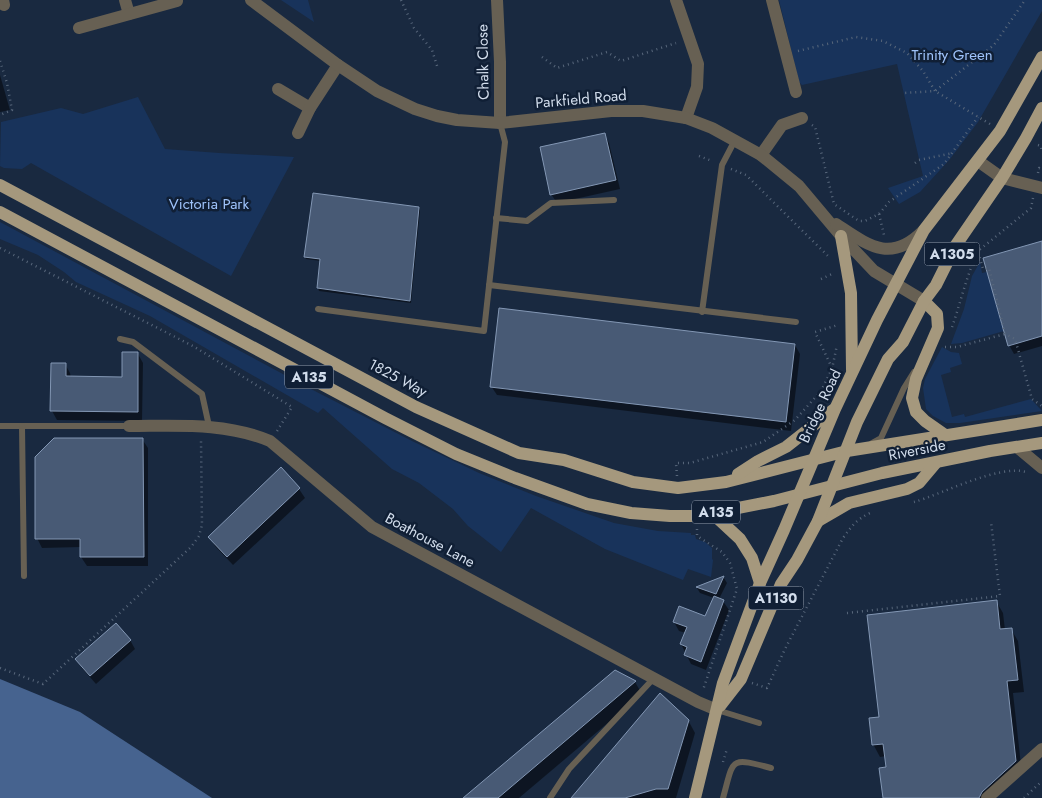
<svg xmlns="http://www.w3.org/2000/svg" width="1042" height="798" font-family="Jost,sans-serif">
  <rect width="100%" height="100%" fill="#192940"/>
  <g fill="#18335b">
    <path d="M281,0H308L314,22Z"/>
    <path d="M779,0H1042V11L978,122L950,159L920,192L899,204L888,188L923,176L897,64L802,85L799,82Z"/>
    <path d="M138,97L165,149L219,153L294,157L231,276L31,163L22,169L4,168L0,166L1,122L61,108L83,114Z"/>
    <path d="M0,222L307,387L412,441L479,473L536,496L614,523L658,531L691,533V535H695L696,539L705,542L712,548V559L713,560L711,577L688,569L683,580L605,549L531,508L501,552L468,526L453,509L419,483L392,469L323,408L318,413L150,316L76,282L64,272L38,255L0,239Z"/>
    <path d="M980,262L982,273L987,272L1004,331L962,343L951,344L964,309L972,276Z"/>
    <path d="M942,347L951,352L959,353L962,364L950,368L951,372L941,375L952,417L964,414L965,417L1031,399L1042,411L960,423H946L933,416L926,409L923,388L925,379Z"/>
  </g>
  <path fill="#46638f" d="M0,679L80,712L212,798H0Z"/>
  <g fill="#0007">
    <path d="M0,75L10,110L0,112Z"/>
    <path d="M604,134L609,143L620,189L557,203L551,194Z"/>
    <path d="M418,208L420,210L411,303L319,291L318,288L321,261L306,259L305,257Z"/>
    <path d="M1042,243V346L1014,354L1009,345Z"/>
    <path d="M795,345L800,354L791,431L497,395L491,386Z"/>
    <path d="M138,354L143,363L142,421L57,420L52,411V364H65L70,373L71,378H123Z"/>
    <path d="M142,439L148,448V566H87L81,557V547L42,548L37,538Z"/>
    <path d="M281,469L299,489L305,498L233,565L215,546L210,537Z"/>
    <path d="M724,578L727,583L719,599L723,601L729,610L706,670L691,664L681,644L686,633L679,631L674,622L706,618L714,598L700,593L697,588Z"/>
    <path d="M996,601L1003,613L1005,630L1011,629L1018,641L1024,692L1013,693L1022,774L995,798H884L887,768L886,756L880,757L873,744L880,718Z"/>
    <path d="M130,640L135,649L96,684L82,668L77,659Z"/>
    <path d="M615,672L635,682L642,694L519,798H465Z"/>
    <path d="M688,720L695,733L676,798H577Z"/>
  </g>
  <g fill="#485a75" stroke="#8397b4">
    <path d="M605,133L616,180L550,195L540,147Z"/>
    <path d="M313,193L419,207L410,301L317,288L320,259L304,257Z"/>
    <path d="M1042,241V336L1008,346L983,258Z"/>
    <path d="M499,308L795,344L786,422L490,387Z"/>
    <path d="M122,352H138V412L50,411L51,363H66V376L122,377Z"/>
    <path d="M54,438H143L144,557H80V539H35V457Z"/>
    <path d="M281,467L300,488L227,557L208,537Z"/>
    <path d="M724,576L716,594L696,587Z"/>
    <path d="M714,596L724,600L701,662L684,655L687,647L680,644L687,627L673,622L679,606L705,616Z"/>
    <path d="M997,600L1000,629L1012,628L1018,680L1007,681L1016,761L982,792L979,798H883L879,768L886,767L883,744L872,745L869,718L879,717L867,615Z"/>
    <path d="M116,623L131,640L90,676L75,659Z"/>
    <path d="M615,670L636,681L498,798H463Z"/>
    <path d="M660,693L689,720L668,789H656L625,798H571Z"/>
  </g>
  <g fill="none" stroke-linecap="round" stroke-linejoin="round">
    <g stroke="#58677b" stroke-width="2.5" stroke-dasharray="1 4" stroke-linecap="butt">
      <path d="M401,0L414,28L432,50L438,69"/>
      <path d="M798,51L856,37L883,41L907,53L923,71L935,91L904,93"/>
      <path d="M542,57L557,68L607,52L621,61L676,43"/>
      <path d="M0,61L7,83L12,110L0,115"/>
      <path d="M990,124L935,91L994,45L1025,0"/>
      <path d="M812,125L815,127L834,204L859,221H865L879,214L889,202L944,164L978,117"/>
      <path d="M1038,145L1041,146L1042,152"/>
      <path d="M699,156L712,161"/>
      <path d="M915,163L919,160L953,153"/>
      <path d="M731,169L746,175L830,258"/>
      <path d="M1038,173L1039,168L1042,169"/>
      <path d="M1033,198L1031,208L978,251L983,269L989,268L1005,334L1015,339L1032,399L1042,406"/>
      <path d="M879,214L884,235"/>
      <path d="M0,248L193,346L292,407L277,431"/>
      <path d="M821,279L832,274"/>
      <path d="M952,327C961,302 966,276 978,252"/>
      <path d="M945,347H957L1005,334"/>
      <path d="M832,368L815,332L838,325"/>
      <path d="M677,476L676,463H690L763,442L795,420L821,391L832,369L837,345"/>
      <path d="M914,502C942,494 1000,464 1026,472"/>
      <path d="M697,529V536L722,552L730,563L737,589L703,690"/>
      <path d="M847,613L1000,596L991,522"/>
      <path d="M0,668L43,684L191,547L199,536L202,525L201,440"/>
      <path d="M752,683L767,688L785,649L843,538C851,527 857,519 870,513"/>
      <path d="M723,762L727,749"/>
      <path d="M1024,798L1042,781"/>
    </g>
    <g stroke="#676053" stroke-width="6">
      <path d="M496,218L527,221L551,203L614,200"/>
      <path d="M489,285L796,322"/>
      <path d="M318,309L484,331L505,142L500,123"/>
      <path d="M702,312L722,165L735,140"/>
      <path d="M120,339L133,342L202,394L209,426"/>
      <path d="M0,426H129"/>
      <path d="M22,426L24,576"/>
      <path d="M872,443L881,438L904,388L914,372"/>
      <path d="M717,710L759,723"/>
      <path d="M550,798L569,769L654,678"/>
      <path d="M723,798C734,758 729,757 771,768"/>
    </g>
    <g stroke="#676053" stroke-width="12">
      <path d="M3,0L4,5"/>
      <path d="M125,0L129,14"/>
      <path d="M497,0L500,62V123"/>
      <path d="M676,0L698,64L697,87L686,118"/>
      <path d="M772,0L796,92"/>
      <path d="M79,28L177,1"/>
      <path d="M278,89L310,108"/>
      <path d="M298,133L310,108L338,65"/>
      <path d="M761,155L782,125L802,118"/>
      <path d="M978,161L1002,178L1042,188"/>
      <path d="M129,426C177,426 225,422 270,441L372,527L698,702L717,710"/>
      <path d="M1017,447L1042,468"/>
      <path d="M987,798L1042,749"/>
    </g>
    <g stroke="#676053" stroke-width="12">
      <path d="M251,0L338,65L377,91L415,109L437,116L457,120L500,123L611,111H643L686,118L712,128L761,155L799,186L841,236L874,271L924,301"/>
      <path d="M836,224C868,245 890,264 923,231"/>
    </g>
    <g stroke="#a5987d" stroke-width="12">
      <path d="M0,185L416,407L519,453L564,460L633,482L678,488L726,482L847,451L1042,420"/>
      <path d="M0,212L385,418L456,454L515,478L587,504L631,513L670,516H697L774,501L882,473L990,451L1042,443"/>
      <path d="M841,236L851,293L852,370"/>
      <path d="M924,301L937,314L938,328L916,379L912,398L916,412L925,421L945,435"/>
      <path d="M738,474L758,461L786,447L833,410"/>
      <path d="M712,513L740,539L752,558L760,583"/>
      <path d="M818,521L849,503L907,489L919,483L935,464"/>
      <path d="M720,706L741,679L781,584L797,560L818,521L857,422L888,359L903,342L924,301L936,285L956,245L1002,178L1026,138L1042,108"/>
      <path d="M695,798L723,683L760,583L784,530L835,409L877,320L924,230L1000,131L1042,57"/>
    </g>
  </g>
  <g text-anchor="middle" dominant-baseline="central" stroke-width="5" stroke-linejoin="round" paint-order="stroke">
    <g fill="#101f35" stroke="#98a4b5" stroke-width="1">
      <rect x="924.5" y="242.5" width="55" height="23" rx="4"/>
      <rect x="285" y="365.5" width="48" height="23" rx="4"/>
      <rect x="692" y="500.5" width="48" height="23" rx="4"/>
      <rect x="748.5" y="586.5" width="55" height="23" rx="4"/>
    </g>
    <g font-size="14" font-weight="bold" fill="#d2ddec">
      <text x="952" y="254">A1305</text>
      <text x="309" y="377">A135</text>
      <text x="716" y="512">A135</text>
      <text x="776" y="598">A1130</text>
    </g>
    <g font-size="15" fill="#9ec2f9" stroke="#101f35">
      <text x="952" y="55">Trinity Green</text>
      <text x="209" y="204">Victoria Park</text>
    </g>
    <g font-size="15" fill="#d2ddec" stroke="#101f35">
      <text transform="translate(483 62) rotate(-91)">Chalk Close</text>
      <text transform="translate(581 99) rotate(-5)">Parkfield Road</text>
      <text transform="translate(398 378) rotate(28)">1825 Way</text>
      <text transform="translate(820 406) rotate(-65)">Bridge Road</text>
      <text transform="translate(917 450) rotate(-11)">Riverside</text>
      <text transform="translate(430 540) rotate(28)">Boathouse Lane</text>
    </g>
  </g>
</svg>
